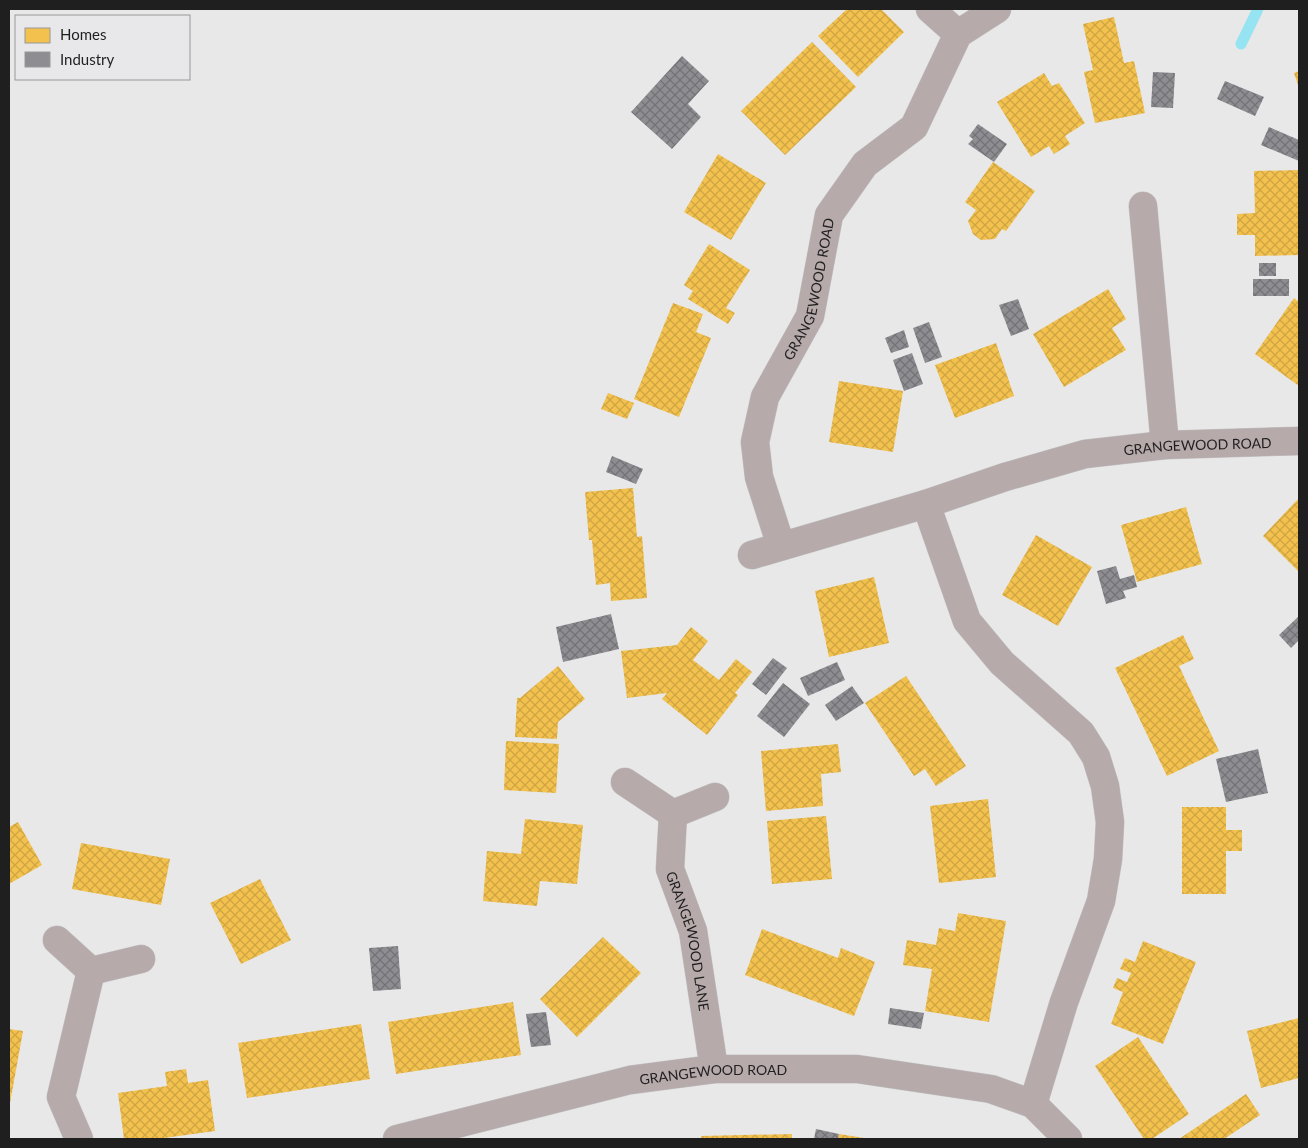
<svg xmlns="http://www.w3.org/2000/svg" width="1308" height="1148" font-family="Lato,sans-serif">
  <defs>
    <pattern id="homes-cross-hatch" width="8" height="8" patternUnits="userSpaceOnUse" patternTransform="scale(1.25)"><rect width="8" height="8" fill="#f2c14e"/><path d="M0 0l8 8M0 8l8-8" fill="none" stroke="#cfa544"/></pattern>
    <pattern id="industry-cross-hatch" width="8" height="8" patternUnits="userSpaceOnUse" patternTransform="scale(1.25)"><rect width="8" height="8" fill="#8d8d92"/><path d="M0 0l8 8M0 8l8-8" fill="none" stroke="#737377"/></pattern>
  </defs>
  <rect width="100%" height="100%" fill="#e8e8e9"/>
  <g fill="url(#homes-cross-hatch)">
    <path d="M847,9H881L904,32L858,77L818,36Z"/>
    <path d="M1114,17L1124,63L1134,61L1145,113L1095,123L1084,72L1093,70L1083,24Z"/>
    <path d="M812,42L856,87L785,155L741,111Z"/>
    <path d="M1299,71V88L1294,73Z"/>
    <path d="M1044,73L1052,86L1059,83L1085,123L1065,136L1070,144L1054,154L1049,146L1031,157L997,102Z"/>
    <path d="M718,154L766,183L731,240L684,212Z"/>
    <path d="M993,162L1035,191L1006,231L1002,229L995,239L981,240L973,234L968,221L976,210L965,202Z"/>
    <path d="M1299,170V255L1255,256V235H1237V214L1255,213L1254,171Z"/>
    <path d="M709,244L750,270L726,308L735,313L728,324L688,299L693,291L684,285Z"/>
    <path d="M1108,289L1126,319L1112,328L1126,350L1064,387L1033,334Z"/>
    <path d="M1294,298L1299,302V386L1255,354Z"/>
    <path d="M673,303L703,314L696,332L711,338L679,417L634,399Z"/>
    <path d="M996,343L1014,396L955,418L935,365Z"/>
    <path d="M839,381L903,391L893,452L829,442Z"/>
    <path d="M608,393L634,403L627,419L601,409Z"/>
    <path d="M633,488L637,537L642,536L647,598L611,601L610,583L596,585L592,540H589L585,492Z"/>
    <path d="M1299,498V572L1263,536Z"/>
    <path d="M1186,507L1202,564L1137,582L1121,525Z"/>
    <path d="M1036,535L1092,567L1058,626L1002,595Z"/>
    <path d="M874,577L889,643L829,657L815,591Z"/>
    <path d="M691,627L708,641L693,660L719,680L736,659L752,672L735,693L738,695L707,735L662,699L667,693L627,698L621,651L677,645Z"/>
    <path d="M1183,635L1194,659L1179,666L1219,751L1167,776L1115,668Z"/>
    <path d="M558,666L585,699L558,722L557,739L515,737L517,698H520Z"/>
    <path d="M906,676L966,766L936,786L925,769L914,776L865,703Z"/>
    <path d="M506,741L559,744L556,793L504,790Z"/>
    <path d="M838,744L841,772L821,774L823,806L766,811L761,751Z"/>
    <path d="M988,799L996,877L939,883L930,806Z"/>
    <path d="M1182,807H1226V830H1242V851H1226V894H1182Z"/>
    <path d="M826,816L832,879L772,884L767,821Z"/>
    <path d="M525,819L583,825L577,884L540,881L537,906L483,901L487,851L521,854Z"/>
    <path d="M18,822L42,865L9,884V827Z"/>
    <path d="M81,843L170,859L161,905L72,889Z"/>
    <path d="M260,879L291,940L241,964L210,903Z"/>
    <path d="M958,913L1006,921L989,1022L925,1011L932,969L903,965L907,940L936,945L939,928L955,931Z"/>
    <path d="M762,929L838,958L841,948L875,962L854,1016L745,975Z"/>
    <path d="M603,937L641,973L577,1037L540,999Z"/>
    <path d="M1143,941L1196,962L1163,1044L1111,1024L1123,992L1113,988L1117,978L1127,982L1131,973L1120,969L1125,958L1135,962Z"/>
    <path d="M513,1002L521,1055L396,1074L388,1022Z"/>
    <path d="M1299,1018V1078L1261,1088L1247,1031Z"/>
    <path d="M361,1024L370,1079L247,1098L238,1043Z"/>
    <path d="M9,1029L23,1031L10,1103H9Z"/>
    <path d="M1138,1037L1189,1114L1152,1139H1144L1095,1066Z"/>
    <path d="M186,1069L188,1083L208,1080L215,1131L157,1139H124L118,1093L167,1086L165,1072Z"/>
    <path d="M1246,1094L1260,1115L1224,1139H1179Z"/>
    <path d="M792,1134V1139H701V1136Z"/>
    <path d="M839,1134L864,1138V1139H838Z"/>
  </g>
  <g fill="url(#industry-cross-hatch)">
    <path d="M682,56L709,81L688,104L701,117L672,149L631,112Z"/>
    <path d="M1153,72L1175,73L1173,108L1151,107Z"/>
    <path d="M1225,81L1264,97L1255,116L1217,99Z"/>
    <path d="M978,124L1007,144L994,162L968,144L973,139L969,136Z"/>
    <path d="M1269,127L1299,140V161L1261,145Z"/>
    <rect x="1259" y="263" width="17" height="13"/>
    <rect x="1253" y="279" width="36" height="17"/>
    <path d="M1018,299L1029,329L1011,336L999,305Z"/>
    <path d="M929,322L942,357L925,363L913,328Z"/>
    <path d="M904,330L909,347L891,353L885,338Z"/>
    <path d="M912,353L923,384L904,391L893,360Z"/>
    <path d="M612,456L643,469L636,484L606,472Z"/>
    <path d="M1116,566L1120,579L1134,575L1137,587L1123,591L1126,598L1106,604L1097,571Z"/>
    <path d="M611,614L619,649L563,662L556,627Z"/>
    <path d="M1299,616V640L1291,648L1279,635Z"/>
    <path d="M773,658L787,668L766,695L752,684Z"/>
    <path d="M837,662L845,680L808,696L800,678Z"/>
    <path d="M783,683L810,704L784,737L757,716Z"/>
    <path d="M852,686L864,703L836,721L825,705Z"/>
    <path d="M1258,749L1268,793L1226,802L1216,759Z"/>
    <path d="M398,946L401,989L373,991L369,948Z"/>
    <path d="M890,1008L924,1013L921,1029L888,1024Z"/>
    <path d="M546,1012L551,1045L531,1047L526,1014Z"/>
    <path d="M816,1129L839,1134L838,1139H814Z"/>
  </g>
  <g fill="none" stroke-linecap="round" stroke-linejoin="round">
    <path stroke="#96e3f1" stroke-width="11" d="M1241,44L1258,9"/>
    <g stroke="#c4c4c5" stroke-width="29">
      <g id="minor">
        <path d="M930,9L958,34"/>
        <path d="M1143,206L1165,445"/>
        <path d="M926,504L967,621L1002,663L1081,733L1096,757L1105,786L1110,822L1108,859L1101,901L1064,1002L1033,1104"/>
        <path id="s1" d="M781,546L759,477L755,442L765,397L810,316L829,215L865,164L914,127L958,34L997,9"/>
        <path id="s2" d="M752,555L926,504L1005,477L1085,454L1165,445L1299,441"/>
        <path d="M625,782L673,814L715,797"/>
        <path id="s3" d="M673,814L670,869L693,931L714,1069"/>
        <path d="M57,940L91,971L141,959"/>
        <path d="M79,1139L61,1097L91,971"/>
        <path id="s4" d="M397,1139L630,1080L714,1069H857L991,1089L1033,1104L1068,1139"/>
      </g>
    </g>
    <use href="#minor" stroke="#b6aaab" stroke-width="28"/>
  </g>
  <g text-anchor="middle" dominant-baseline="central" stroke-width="5" stroke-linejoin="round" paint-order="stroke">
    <g font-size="14" fill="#201f20" stroke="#e8e7ea">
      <text stroke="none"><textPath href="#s1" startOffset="272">GRANGEWOOD ROAD</textPath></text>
      <text stroke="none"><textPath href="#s2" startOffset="461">GRANGEWOOD ROAD</textPath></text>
      <text stroke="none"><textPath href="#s3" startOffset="130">GRANGEWOOD LANE</textPath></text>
      <text stroke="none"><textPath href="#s4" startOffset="324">GRANGEWOOD ROAD</textPath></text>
    </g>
  </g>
  <rect width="1308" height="1148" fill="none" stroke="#201f20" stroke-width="20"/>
  <rect x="15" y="15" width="175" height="65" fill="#e8e7ea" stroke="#989799"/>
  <rect x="25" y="28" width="25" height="15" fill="#f2c14e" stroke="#989799"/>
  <text x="60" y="40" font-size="15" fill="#201f20">Homes</text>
  <rect x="25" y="52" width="25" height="15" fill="#8d8d92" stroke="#989799"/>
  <text x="60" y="65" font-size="15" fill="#201f20">Industry</text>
</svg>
